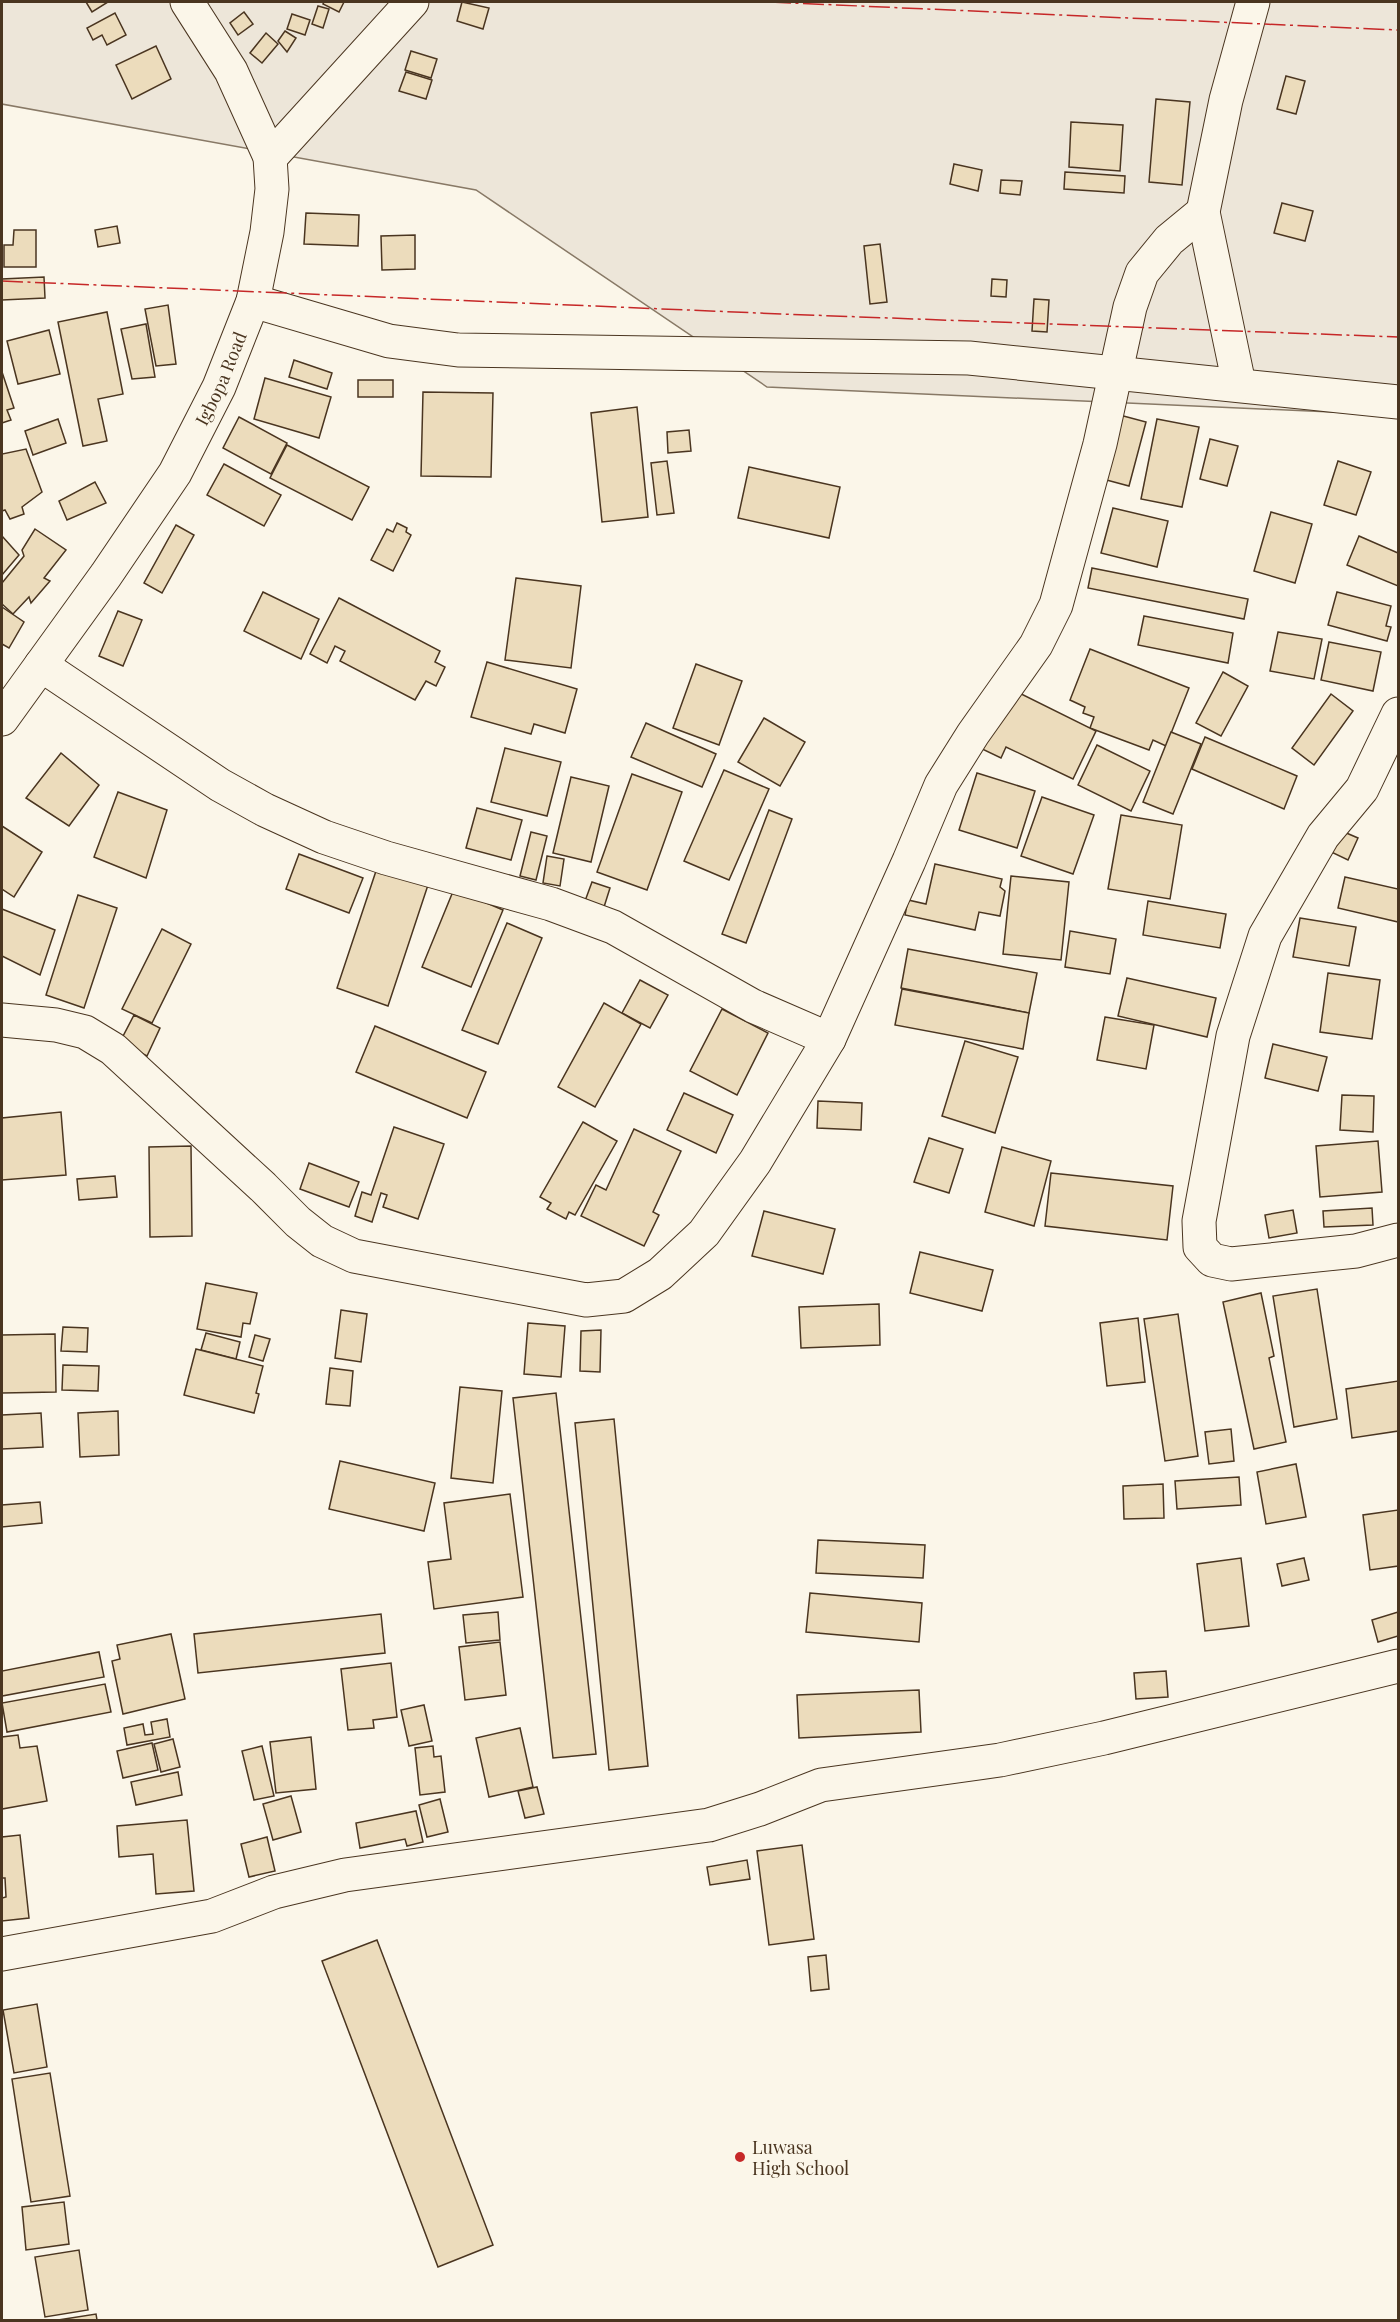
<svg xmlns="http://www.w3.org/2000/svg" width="1400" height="2322" font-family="'Playfair Display',serif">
  <rect width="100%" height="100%" fill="#fbf6e9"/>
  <path fill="#ede6d9" stroke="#887966" stroke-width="1.5" d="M2,2H1398V415L767,387L476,190L2,104Z"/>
  <g fill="#ecdcbc" stroke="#4a3520" stroke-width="1.5">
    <path d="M86,2H108L92,12Z"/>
    <path d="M324,2H344L339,12L323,4Z"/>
    <path d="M462,2L489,8L483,29L457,21Z"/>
    <path d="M318,6L329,9L323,28L312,24Z"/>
    <path d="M244,12L253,24L238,35L230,23Z"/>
    <path d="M115,13L126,35L107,45L102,35L93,40L87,28Z"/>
    <path d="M292,14L310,20L305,35L287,29Z"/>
    <path d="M285,31L296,38L287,52L278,41Z"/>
    <path d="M266,33L278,44L262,63L250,53Z"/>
    <path d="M156,46L171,79L132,99L116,65Z"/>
    <path d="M411,51L437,59L431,78L405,70Z"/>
    <path d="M406,72L432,80L426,99L399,91Z"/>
    <path d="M1286,76L1305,81L1296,114L1277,109Z"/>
    <path d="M1156,99L1190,102L1182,185L1149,182Z"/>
    <path d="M1071,122L1123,125L1120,171L1069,167Z"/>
    <path d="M954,164L982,170L978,191L950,184Z"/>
    <path d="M1065,172L1125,176L1124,193L1064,189Z"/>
    <path d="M1001,180L1022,181L1020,195L1000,193Z"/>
    <path d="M1282,203L1313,211L1305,241L1274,233Z"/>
    <path d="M306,213L359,215L358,246L304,244Z"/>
    <path d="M117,226L120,243L98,247L95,230Z"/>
    <path d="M14,230H36V267H4V245H13Z"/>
    <path d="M415,235V269L382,270L381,236Z"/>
    <path d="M880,244L887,302L870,304L864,246Z"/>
    <path d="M44,277L45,298L2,300V279Z"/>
    <path d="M992,279L1007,280L1006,297L991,296Z"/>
    <path d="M1034,299L1049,300L1047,332L1032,331Z"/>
    <path d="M168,305L176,364L156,366L145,309Z"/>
    <path d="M107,312L123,394L98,399L107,441L83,446L58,322Z"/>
    <path d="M146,324L155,377L132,379L121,329Z"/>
    <path d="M49,330L60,374L18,384L7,341Z"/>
    <path d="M294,360L332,373L327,389L289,377Z"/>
    <path d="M2,372L14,408L7,410L11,420L2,423Z"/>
    <path d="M265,378L331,397L319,438L254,419Z"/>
    <rect x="358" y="380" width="35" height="17"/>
    <path d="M423,392L493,393L491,477L421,476Z"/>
    <path d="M637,407L648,517L602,522L591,413Z"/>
    <path d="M1116,414L1146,422L1129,486L1099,478Z"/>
    <path d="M239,417L287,443L271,474L223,448Z"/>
    <path d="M58,419L66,443L33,455L25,431Z"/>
    <path d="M1157,419L1199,427L1182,507L1141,499Z"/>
    <path d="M689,430L691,451L668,453L667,432Z"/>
    <path d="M1210,439L1238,446L1227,486L1200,479Z"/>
    <path d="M287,445L369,487L352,520L270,478Z"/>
    <path d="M26,449L42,492L22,507L24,514L10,519L5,510L2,511V454Z"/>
    <path d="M667,461L674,513L657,515L651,463Z"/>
    <path d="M1338,461L1371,472L1356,515L1324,505Z"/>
    <path d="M224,464L281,495L264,526L207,495Z"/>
    <path d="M749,467L840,487L829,538L738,518Z"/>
    <path d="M95,482L106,503L67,520L59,501Z"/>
    <path d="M1113,508L1168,521L1157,567L1101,553Z"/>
    <path d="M1271,512L1312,524L1295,583L1254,571Z"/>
    <path d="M397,523L407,528L406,532L411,535L393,571L371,560L387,529L393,532Z"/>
    <path d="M176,525L194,535L162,593L144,583Z"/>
    <path d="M35,529L66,550L44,578L50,581L31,603L29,597L13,614L2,604V583L24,556L22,550Z"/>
    <path d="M2,536L19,555L2,575Z"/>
    <path d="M1359,536L1398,553V586L1347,565Z"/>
    <path d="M1092,568L1248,599L1244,619L1088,588Z"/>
    <path d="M516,578L581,586L571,668L505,660Z"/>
    <path d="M263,592L319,619L301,659L244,631Z"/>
    <path d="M1337,592L1391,606L1386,626L1391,627L1387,641L1328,625Z"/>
    <path d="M339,598L440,651L435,662L445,667L436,686L426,681L415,700L340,661L345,651L335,646L327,663L310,654Z"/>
    <path d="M2,607L24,622L9,648L2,644Z"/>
    <path d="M118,611L142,620L123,666L99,656Z"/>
    <path d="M1144,616L1233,633L1228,663L1138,645Z"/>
    <path d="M1278,632L1322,639L1314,679L1270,671Z"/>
    <path d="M1329,642L1381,652L1373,691L1321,680Z"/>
    <path d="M1090,649L1189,688L1166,746L1153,740L1149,750L1090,728L1094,717L1083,713L1085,707L1070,700Z"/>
    <path d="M487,662L577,689L565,733L534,724L531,734L471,717Z"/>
    <path d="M696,664L742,681L719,745L673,728Z"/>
    <path d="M1223,672L1248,686L1221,736L1196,723Z"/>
    <path d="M1009,688L1096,731L1073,779L1006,747L1001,758L980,748Z"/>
    <path d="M1331,694L1353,711L1314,765L1292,748Z"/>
    <path d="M764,718L805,742L780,786L738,762Z"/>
    <path d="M646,723L716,754L702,787L631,757Z"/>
    <path d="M1171,732L1201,744L1173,814L1143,802Z"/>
    <path d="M1205,737L1297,776L1284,809L1192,769Z"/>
    <path d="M1097,745L1150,771L1131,811L1078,785Z"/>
    <path d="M505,748L561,762L547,816L491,802Z"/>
    <path d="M61,753L99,785L69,826L26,798Z"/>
    <path d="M724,770L769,789L729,880L684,861Z"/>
    <path d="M977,773L1035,791L1017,848L959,830Z"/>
    <path d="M632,774L682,792L647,890L597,872Z"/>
    <path d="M571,777L609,786L591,862L553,853Z"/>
    <path d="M118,792L167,810L146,878L94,857Z"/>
    <path d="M1042,797L1094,815L1073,874L1021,856Z"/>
    <path d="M477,808L522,820L511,860L466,848Z"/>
    <path d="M769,810L792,819L746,943L722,934Z"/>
    <path d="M1121,815L1182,825L1170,899L1108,889Z"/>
    <path d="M2,826L42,852L14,897L2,889Z"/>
    <path d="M1337,829L1358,838L1348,860L1327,850Z"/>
    <path d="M531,832L547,836L536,880L520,876Z"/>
    <path d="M299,854L363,878L349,913L286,889Z"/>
    <path d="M547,856L564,859L560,886L543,883Z"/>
    <path d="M935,864L1002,879L1000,887L1005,891L1000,916L979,912L975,930L905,915L908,900L926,904Z"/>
    <path d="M377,868L428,885L388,1006L337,988Z"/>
    <path d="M1011,876L1069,882L1061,960L1003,954Z"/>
    <path d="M1345,877L1398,889V922L1338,908Z"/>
    <path d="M592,882L610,888L604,907L585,901Z"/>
    <path d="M454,889L503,910L471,987L422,967Z"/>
    <path d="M78,895L117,908L84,1008L46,995Z"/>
    <path d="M1148,901L1226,914L1220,948L1143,935Z"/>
    <path d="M2,909L55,930L40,975L2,956Z"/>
    <path d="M1300,918L1356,927L1349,966L1293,957Z"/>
    <path d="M507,923L542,938L498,1044L462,1030Z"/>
    <path d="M162,929L191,944L152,1023L122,1009Z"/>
    <path d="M1070,931L1116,939L1110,974L1065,967Z"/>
    <path d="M908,949L1037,973L1029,1013L901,988Z"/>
    <path d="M1328,973L1380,980L1372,1039L1320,1032Z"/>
    <path d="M1127,978L1216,998L1207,1037L1118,1016Z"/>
    <path d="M640,980L668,995L650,1028L622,1013Z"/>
    <path d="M902,989L1029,1013L1023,1049L895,1025Z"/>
    <path d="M604,1003L641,1024L595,1107L558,1087Z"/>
    <path d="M722,1009L768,1033L737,1095L690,1071Z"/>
    <path d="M134,1015L160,1028L147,1056L120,1042Z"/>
    <path d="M1105,1017L1154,1025L1146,1069L1097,1060Z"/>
    <path d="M375,1026L486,1072L467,1118L356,1072Z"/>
    <path d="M965,1041L1018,1057L995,1133L942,1116Z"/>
    <path d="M1273,1044L1327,1057L1318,1091L1265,1078Z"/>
    <path d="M684,1093L733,1115L716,1153L667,1130Z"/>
    <path d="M1342,1095L1374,1096L1373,1132L1340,1130Z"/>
    <path d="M818,1101L862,1103L861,1130L817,1128Z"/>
    <path d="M61,1112L66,1175L2,1180V1118Z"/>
    <path d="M583,1122L617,1141L575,1215L569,1212L566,1219L547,1209L551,1203L540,1197Z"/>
    <path d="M394,1127L444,1144L418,1219L383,1207L387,1195L381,1193L372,1222L355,1216L362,1192L371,1195Z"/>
    <path d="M634,1129L681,1151L653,1212L659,1215L644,1246L581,1216L596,1185L606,1190Z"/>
    <path d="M929,1138L963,1149L949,1193L914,1182Z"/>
    <path d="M1378,1141L1382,1192L1320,1197L1316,1146Z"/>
    <path d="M191,1146L192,1236L150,1237L149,1147Z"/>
    <path d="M1002,1147L1051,1161L1034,1226L985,1212Z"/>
    <path d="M309,1163L359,1182L349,1207L300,1189Z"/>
    <path d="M1051,1173L1173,1186L1167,1240L1045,1226Z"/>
    <path d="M115,1176L117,1197L79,1200L77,1179Z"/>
    <path d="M1372,1208L1373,1225L1324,1227L1323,1211Z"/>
    <path d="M1293,1210L1297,1233L1269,1238L1265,1215Z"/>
    <path d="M764,1211L835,1229L823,1274L752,1256Z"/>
    <path d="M920,1252L993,1270L982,1311L910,1293Z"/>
    <path d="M206,1283L257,1293L250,1324L243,1323L241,1337L197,1329Z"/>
    <path d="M1317,1289L1337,1419L1294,1427L1273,1296Z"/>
    <path d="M1261,1293L1274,1356L1269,1358L1286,1442L1254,1449L1223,1302Z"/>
    <path d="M879,1304L880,1345L801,1348L799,1307Z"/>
    <path d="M341,1310L367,1314L361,1362L335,1358Z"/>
    <path d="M1178,1314L1198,1456L1165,1461L1144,1319Z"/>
    <path d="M1138,1318L1145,1382L1107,1386L1100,1323Z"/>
    <path d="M528,1323L565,1326L561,1377L524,1374Z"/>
    <path d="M63,1327L88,1328L87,1352L61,1351Z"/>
    <path d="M601,1330L600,1372L580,1371L581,1331Z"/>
    <path d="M206,1333L240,1342L236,1359L201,1350Z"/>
    <path d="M55,1334L56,1392L2,1393V1335Z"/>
    <path d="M255,1335L270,1339L263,1361L249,1357Z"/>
    <path d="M196,1349L263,1366L256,1393L259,1394L254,1413L184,1395Z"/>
    <path d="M63,1365L99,1366L98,1391L62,1390Z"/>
    <path d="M330,1368L353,1371L350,1406L326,1404Z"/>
    <path d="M1398,1381V1431L1352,1438L1346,1389Z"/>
    <path d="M460,1387L502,1391L493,1483L451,1478Z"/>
    <path d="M556,1393L596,1754L553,1758L513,1398Z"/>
    <path d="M118,1411L119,1455L80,1457L78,1413Z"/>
    <path d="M41,1413L43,1447L2,1449V1415Z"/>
    <path d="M614,1419L648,1766L609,1770L575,1423Z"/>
    <path d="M1231,1429L1234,1461L1209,1464L1205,1432Z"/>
    <path d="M340,1461L435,1483L424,1531L329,1509Z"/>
    <path d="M1296,1464L1306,1517L1266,1524L1257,1472Z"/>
    <path d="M1239,1477L1241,1505L1177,1509L1175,1481Z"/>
    <path d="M1163,1484L1164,1518L1124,1519L1123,1486Z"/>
    <path d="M510,1494L523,1597L434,1609L428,1562L451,1559L444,1503Z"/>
    <path d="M40,1502L42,1523L2,1527V1505Z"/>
    <path d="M1398,1510V1566L1370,1570L1363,1515Z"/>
    <path d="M818,1540L925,1545L923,1578L816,1573Z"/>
    <path d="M1241,1558L1249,1626L1205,1631L1197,1564Z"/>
    <path d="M1304,1558L1309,1580L1282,1586L1277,1564Z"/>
    <path d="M810,1593L922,1603L919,1642L806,1632Z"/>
    <path d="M498,1612L500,1640L466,1643L463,1615Z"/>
    <path d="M1398,1612V1636L1378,1642L1372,1620Z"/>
    <path d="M381,1614L385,1653L198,1673L194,1634Z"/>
    <path d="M171,1634L185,1699L123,1714L112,1661L120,1659L117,1645Z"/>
    <path d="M500,1642L506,1695L465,1700L459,1647Z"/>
    <path d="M99,1652L104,1677L2,1696V1671Z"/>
    <path d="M391,1663L397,1717L373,1720L374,1728L348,1730L341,1669Z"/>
    <path d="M1166,1671L1168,1697L1136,1699L1134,1673Z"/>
    <path d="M105,1684L111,1712L7,1732L2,1703Z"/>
    <path d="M919,1690L921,1732L799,1738L797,1695Z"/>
    <path d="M424,1705L432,1741L409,1746L401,1710Z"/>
    <path d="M167,1719L170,1737L127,1745L124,1728L143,1724L145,1735L153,1734L151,1722Z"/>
    <path d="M520,1728L533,1787L489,1797L476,1738Z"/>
    <path d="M18,1735L20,1748L37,1746L47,1801L2,1809V1737Z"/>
    <path d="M311,1737L316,1789L276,1793L270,1742Z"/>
    <path d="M173,1739L180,1767L161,1772L154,1744Z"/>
    <path d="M152,1743L158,1770L123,1778L117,1751Z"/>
    <path d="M262,1746L274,1796L254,1800L242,1751Z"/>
    <path d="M433,1746L434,1757L441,1756L445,1792L420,1795L415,1748Z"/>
    <path d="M178,1772L182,1795L136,1805L131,1782Z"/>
    <path d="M537,1787L544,1814L525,1818L518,1791Z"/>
    <path d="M291,1796L301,1832L273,1840L263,1804Z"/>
    <path d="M440,1799L448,1832L427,1837L419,1805Z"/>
    <path d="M416,1811L423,1842L407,1846L405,1839L360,1848L356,1823Z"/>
    <path d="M187,1820L194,1891L156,1894L153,1854L119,1857L117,1826Z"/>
    <path d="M20,1835L29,1918L2,1921V1898L6,1897L5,1878H2V1837Z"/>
    <path d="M267,1837L275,1871L249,1877L241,1844Z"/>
    <path d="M802,1845L814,1939L769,1945L757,1851Z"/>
    <path d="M747,1860L750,1879L710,1885L707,1867Z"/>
    <path d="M377,1940L493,2245L438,2267L322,1961Z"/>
    <path d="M826,1955L829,1989L811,1991L808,1957Z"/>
    <path d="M37,2004L47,2067L14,2073L3,2010Z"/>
    <path d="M50,2073L70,2196L31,2202L12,2079Z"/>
    <path d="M64,2202L69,2244L26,2250L22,2207Z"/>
    <path d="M79,2250L88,2310L45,2317L35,2257Z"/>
    <path d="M96,2314L97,2320H58Z"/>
  </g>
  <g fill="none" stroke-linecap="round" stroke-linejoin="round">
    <g stroke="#4a3520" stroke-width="35">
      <g id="minor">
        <path d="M270,158L412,2"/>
        <path d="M253,301L389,341L458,350L969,358L1398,402"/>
        <path d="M1239,384L1203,212L1226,100L1253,2"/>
        <path d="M41,665L220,785L265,810L324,837L386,858L551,904L613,927L753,1006L829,1039"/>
        <path d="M1398,714L1362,789L1323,836L1265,936L1233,1036L1199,1221L1200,1247L1212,1260L1231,1264L1356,1251L1398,1240"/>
        <path id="s1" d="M2,719L106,575L175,473L219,387L253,301L267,232L272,189L270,157L231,71L187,2"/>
        <path d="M2,1020L56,1025L85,1032L113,1049L263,1187L298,1222L322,1241L354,1256L586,1300L624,1296L660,1274L704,1233L755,1162L829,1039L909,861L941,785L973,734L1036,645L1056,605L1100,444L1130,307L1142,273L1169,240L1203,212"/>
        <path d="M2,1954L212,1916L274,1892L345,1875L709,1825L760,1809L821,1785L1000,1760L1104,1738L1398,1666"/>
      </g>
    </g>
    <use href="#minor" stroke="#fbf6e9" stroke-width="33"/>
    <g stroke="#c62828" stroke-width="1.5" stroke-dasharray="21 4.5 3 4.5" stroke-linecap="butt">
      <path d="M770,2L1398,30"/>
      <path d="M2,281L782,314L1398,337"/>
    </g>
  </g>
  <circle fill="#c62828" stroke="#fbf6e9" stroke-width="2" cx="740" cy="2157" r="6"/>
  <g text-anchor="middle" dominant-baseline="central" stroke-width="4.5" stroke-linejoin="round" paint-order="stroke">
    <g font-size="18" fill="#4a3520" stroke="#fbf6e9">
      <text stroke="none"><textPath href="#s1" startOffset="406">Igbopa Road</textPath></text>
    </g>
    <g font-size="18" fill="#4a3520" stroke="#fbf6e9" text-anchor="start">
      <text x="752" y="2147">Luwasa<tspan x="752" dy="21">High School</tspan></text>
    </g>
  </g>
  <rect width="1400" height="2322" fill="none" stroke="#4a3520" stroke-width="6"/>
</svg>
